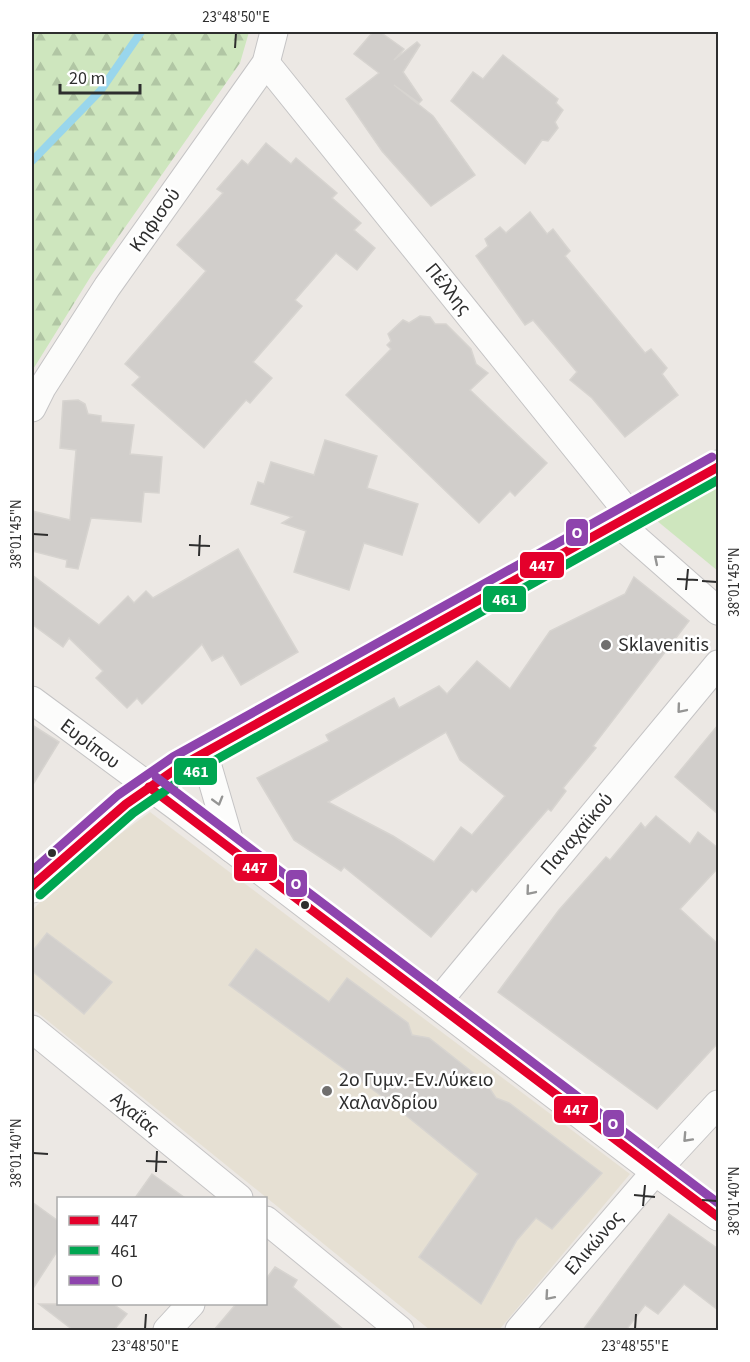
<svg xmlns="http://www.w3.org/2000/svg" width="750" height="1362" font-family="'Source Sans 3',sans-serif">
  <defs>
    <pattern id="forest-firs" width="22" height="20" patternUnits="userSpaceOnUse" patternTransform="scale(1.5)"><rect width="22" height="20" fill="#cee6be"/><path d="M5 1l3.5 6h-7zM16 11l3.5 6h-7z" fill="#b1c6a4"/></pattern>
  </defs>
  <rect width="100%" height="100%" fill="#ece8e4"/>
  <path fill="#e6e0d3" d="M150,812L630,1174L499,1330H430L32,1008V911L62,877Z"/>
  <path fill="#cee6be" d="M718,485V571L656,520Z"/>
  <path fill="url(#forest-firs)" d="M32,32H249L240,63L91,276L32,371Z"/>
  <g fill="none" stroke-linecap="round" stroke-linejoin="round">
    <path stroke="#99d6ec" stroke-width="8" d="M32,161L101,90L141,32"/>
  </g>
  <g fill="#d1cecb" stroke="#d7d4d0" stroke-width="1.5" fill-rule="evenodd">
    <path d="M373,32H380L404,49L394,60L417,42L420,45L403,72L422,100L419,103L394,85L433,116L475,175L431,206L382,151L346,99L379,73L354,54Z"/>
    <path d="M503,55L558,99L556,103L563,110L555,122L558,128L548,141L542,140L525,164L451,101L473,72L483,79Z"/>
    <path d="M266,143L291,164L296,158L337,193L332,198L361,223L354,230L375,248L357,270L336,253L295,300L302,306L253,362L272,378L250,403L246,400L204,448L132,385L140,377L125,364L206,271L177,245L223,193L217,189L242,160L248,165Z"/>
    <path d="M530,212L547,234L553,229L570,251L565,256L645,353L651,349L667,368L662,374L678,395L625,437L592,398L570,380L577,372L533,320L525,325L476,256L488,246L485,239L500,227L506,233Z"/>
    <path d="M420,316L430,317L435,324H446L471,349L476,364L488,373L470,390L547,463L515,496L510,491L479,523L346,395L391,349L387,345L391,341L388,334L403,320L409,323Z"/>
    <path d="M78,400L85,404L88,414L101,416V422L134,425L130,454L162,457L159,493L144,492L141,522L91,518L78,569L66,567L67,560L32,551V511L70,520L76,450L60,448L63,401Z"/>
    <path d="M325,440L377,456L367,488L418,504L402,555L364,543L349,590L294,572L306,531L282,523L292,517L251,504L258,482L264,484L271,462L314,475Z"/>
    <path d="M238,549L298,652L241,685L223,655L212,661L202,644L142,704L137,698L127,708L96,678L103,671L69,638L63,647L32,624V575L99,625L128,596L134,603L146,591L153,598Z"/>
    <path d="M634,577L689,621L593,746L596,748L563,788L566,791L551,811L548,809L476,892L472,889L431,937L344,867L341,871L294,840L257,778L329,741L326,735L394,698L399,708L439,686L447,694L477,661L510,689L550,631L625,594ZM446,732L460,760L505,796L472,835L461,827L434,862L393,836L328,802Z"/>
    <path d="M32,725L59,742L32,786Z"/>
    <path d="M718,725V814L675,777Z"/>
    <path d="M656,816L690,844L698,832L718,848V868L680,909L718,944V1043L657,1109L498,992L559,910L606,857L610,860L641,823L645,828Z"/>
    <path d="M47,933L112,982L84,1014L32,971V952Z"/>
    <path d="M256,949L329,1002L347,978L408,1023L412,1035L429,1038L486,1083L496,1098L509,1103L602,1173L552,1229L536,1218L517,1240L481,1304L419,1257L478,1174L387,1100L229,985Z"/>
    <path d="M152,1174L185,1198H135Z"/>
    <path d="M32,1202L58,1221V1250L32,1290Z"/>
    <path d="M669,1214L718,1249V1310L684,1284L658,1314L645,1305L626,1330H583Z"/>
    <path d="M275,1267L297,1280L293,1287L344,1330H214L236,1304H266V1279Z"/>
    <path d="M39,1304H113L127,1314L114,1330H73Z"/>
  </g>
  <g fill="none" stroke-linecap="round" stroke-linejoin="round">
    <g stroke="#c5c4c5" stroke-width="29">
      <g id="minor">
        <path d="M266,63L630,515"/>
        <path d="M32,408L42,388L107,287L266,63L274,32"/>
        <path d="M617,522L718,611"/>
        <path d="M32,700L177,807L655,1172L718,1217"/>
        <path d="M204,753L232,849"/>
        <path d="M436,1004L718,664"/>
        <path d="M32,1029L239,1198"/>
        <path d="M266,1220L400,1330"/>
        <path d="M167,1330L191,1304"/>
        <path d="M519,1330L655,1172L718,1104"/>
      </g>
    </g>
    <g stroke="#c5c4c5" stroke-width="35">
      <path id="secondary" d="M32,886L126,804L179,767L718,467"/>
    </g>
    <use href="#minor" stroke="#fcfcfb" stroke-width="27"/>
    <use href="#secondary" stroke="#fcfcfb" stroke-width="33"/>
    <g stroke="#fff" stroke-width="14">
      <g id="bus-1">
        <path d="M149,787L718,1217"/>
        <path d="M32,886L126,804L179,767L718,467"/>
      </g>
    </g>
    <g stroke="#fff" stroke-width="14">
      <path id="bus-2" d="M40,895L133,813L185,777L718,480"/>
    </g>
    <g stroke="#fff" stroke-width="14">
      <g id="bus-3">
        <path d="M156,777L718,1203"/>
        <path d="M32,871L118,795L173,757L712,457"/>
      </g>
    </g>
    <use href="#bus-1" stroke="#e4002b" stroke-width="9"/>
    <use href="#bus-2" stroke="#00a651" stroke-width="9"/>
    <use href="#bus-3" stroke="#8e44ad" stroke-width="9"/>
  </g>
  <defs><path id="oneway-chevron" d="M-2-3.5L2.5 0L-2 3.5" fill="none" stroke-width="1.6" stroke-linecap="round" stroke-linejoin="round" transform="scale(1.5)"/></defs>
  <g stroke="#959594">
    <use href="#oneway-chevron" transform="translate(658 559) rotate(-140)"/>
    <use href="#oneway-chevron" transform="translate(681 709) rotate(130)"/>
    <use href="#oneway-chevron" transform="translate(218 801) rotate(74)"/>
    <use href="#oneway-chevron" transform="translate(530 891) rotate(130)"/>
    <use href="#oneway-chevron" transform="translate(687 1138) rotate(133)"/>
    <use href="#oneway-chevron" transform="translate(549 1296) rotate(131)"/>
  </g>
  <path fill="none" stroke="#2e2e2e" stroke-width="2" d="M235,48L236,33M33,534L48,535M189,545L210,546M199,556L200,535M677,579L698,580M702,581L717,582M686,590L688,569M33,1153L48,1154M146,1161L167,1162M156,1172L157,1151M634,1195L655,1197M702,1200L717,1201M643,1206L645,1185M145,1329L146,1314M635,1329L636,1314"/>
  <g fill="#706f6e" stroke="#fff" stroke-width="2">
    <circle cx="606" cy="645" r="6"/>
    <circle cx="327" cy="1091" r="6"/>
  </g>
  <g fill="#2e2e2e" stroke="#fff" stroke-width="2">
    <circle cx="52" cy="853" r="5"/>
    <circle cx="305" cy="905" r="5"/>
  </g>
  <g text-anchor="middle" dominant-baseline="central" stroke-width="5" stroke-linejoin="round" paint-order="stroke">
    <g font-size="20" fill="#2e2e2e" stroke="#fff">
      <text transform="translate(155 220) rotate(-55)">Κηφισού</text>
      <text transform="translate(448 289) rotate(51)">Πέλλης</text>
      <text transform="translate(90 744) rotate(37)">Ευρίπου</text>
      <text transform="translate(577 834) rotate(-50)">Παναχαϊκού</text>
      <text transform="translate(135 1114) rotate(39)">Αχαΐας</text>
      <text transform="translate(594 1243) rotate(-49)">Ελικώνος</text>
    </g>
    <g font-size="20" fill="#2e2e2e" stroke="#fff" text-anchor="start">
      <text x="618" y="645">Sklavenitis</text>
      <text x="339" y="1080">2ο Γυμν.-Εν.Λύκειο<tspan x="339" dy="23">Χαλανδρίου</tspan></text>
    </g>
  </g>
  <g stroke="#fff" stroke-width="2">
    <rect x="565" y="518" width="24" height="29" rx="6" fill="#8e44ad"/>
    <rect x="519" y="551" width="46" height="28" rx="6" fill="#e4002b"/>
    <rect x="482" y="585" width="45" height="28" rx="6" fill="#00a651"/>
    <rect x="173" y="757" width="45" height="29" rx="6" fill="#00a651"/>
    <rect x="233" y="853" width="45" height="29" rx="6" fill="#e4002b"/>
    <rect x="285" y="869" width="23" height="29" rx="6" fill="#8e44ad"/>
    <rect x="553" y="1095" width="46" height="29" rx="6" fill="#e4002b"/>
    <rect x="602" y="1109" width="23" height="29" rx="6" fill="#8e44ad"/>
  </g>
  <g font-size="16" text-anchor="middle" font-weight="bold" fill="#fff">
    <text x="577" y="538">Ο</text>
    <text x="542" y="571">447</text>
    <text x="505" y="605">461</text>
    <text x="196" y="777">461</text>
    <text x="255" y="873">447</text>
    <text x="296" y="889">Ο</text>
    <text x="576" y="1115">447</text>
    <text x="613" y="1129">Ο</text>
  </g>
  <rect width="750" height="1362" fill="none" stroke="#ffffff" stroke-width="66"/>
  <rect x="57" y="1197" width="210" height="108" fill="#ffffff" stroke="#ababab" stroke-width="1.5"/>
  <rect x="69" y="1216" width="30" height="9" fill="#e4002b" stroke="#ababab" stroke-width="1.5"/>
  <text x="111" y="1227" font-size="18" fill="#2e2e2e">447</text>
  <rect x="69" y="1246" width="30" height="9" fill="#00a651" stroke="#ababab" stroke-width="1.5"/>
  <text x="111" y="1257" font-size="18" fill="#2e2e2e">461</text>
  <rect x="69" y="1276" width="30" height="9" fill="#8e44ad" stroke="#ababab" stroke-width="1.5"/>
  <text x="111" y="1287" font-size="18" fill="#2e2e2e">Ο</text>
  <path d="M60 84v9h80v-9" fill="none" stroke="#2e2e2e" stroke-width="3"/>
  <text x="69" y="84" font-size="18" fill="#2e2e2e" stroke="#ffffff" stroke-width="4.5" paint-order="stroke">20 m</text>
  <rect x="33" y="33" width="684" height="1296" fill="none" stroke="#2e2e2e" stroke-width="2"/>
  <g font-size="15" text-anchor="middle" fill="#2e2e2e">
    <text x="236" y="22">23°48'50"E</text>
    <text transform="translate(16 534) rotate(-90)" y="5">38°01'45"N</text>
    <text transform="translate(734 582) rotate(-90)" y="5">38°01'45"N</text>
    <text transform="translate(16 1153) rotate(-90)" y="5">38°01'40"N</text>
    <text transform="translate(734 1201) rotate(-90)" y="5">38°01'40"N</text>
    <text x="145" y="1351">23°48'50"E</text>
    <text x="635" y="1351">23°48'55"E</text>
  </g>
</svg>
